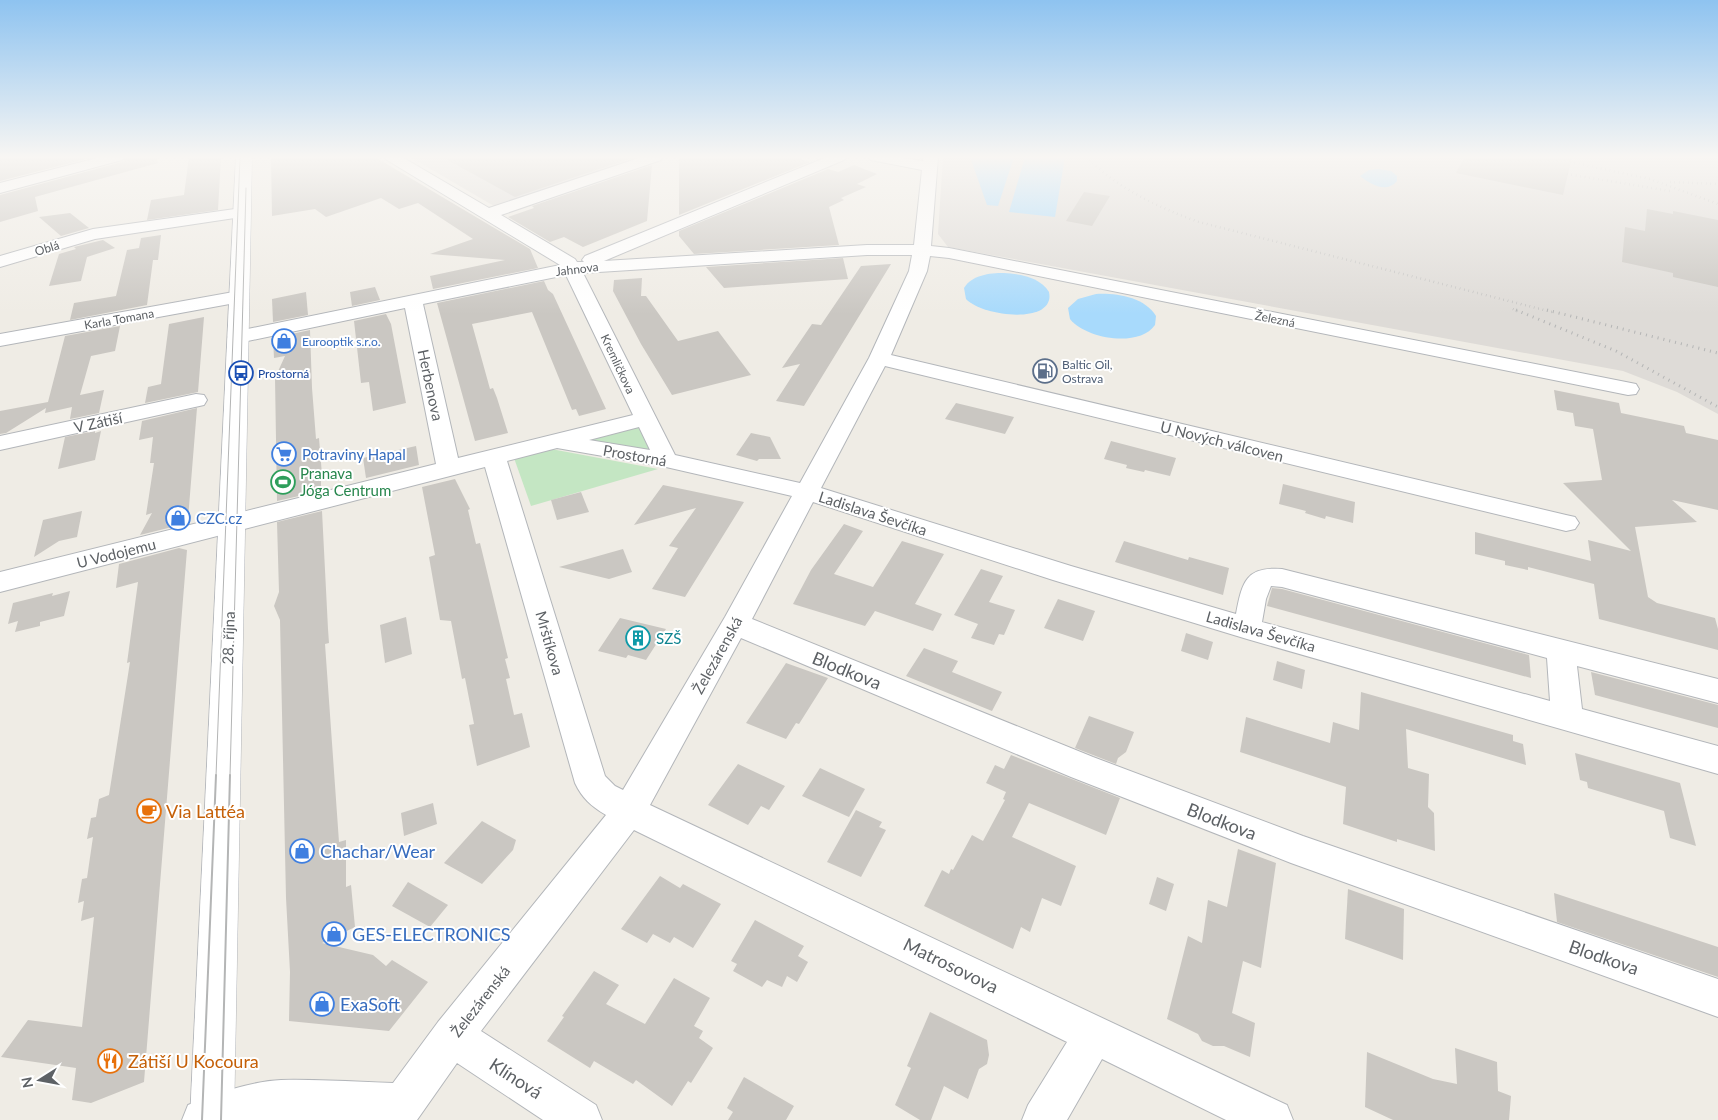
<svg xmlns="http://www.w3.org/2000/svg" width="1718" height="1120" font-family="Lato,sans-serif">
  <rect width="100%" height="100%" fill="#efece5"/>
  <g fill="#dedbd7">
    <path d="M410,157H641L494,206Z"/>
    <path d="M943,157H1718V414L1677,392L1623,371L948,247L938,234Z"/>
  </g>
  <g fill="#c4e6c3">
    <path d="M640,426L655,454L582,440Z"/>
    <path d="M551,449L658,469L531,506L514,458Z"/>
  </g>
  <g fill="#a8dafc">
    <path d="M970,157H1014L998,206L987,205Z"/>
    <path d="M1025,157H1065L1055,217L1009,212Z"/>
    <path d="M1378,169L1391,171L1397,176V181C1386,194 1370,184 1360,176L1369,170Z"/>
    <path d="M1004,273C1020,274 1040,277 1049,292C1056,325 983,317 966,299L964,288C972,275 989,273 1004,273Z"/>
    <path d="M1096,294C1117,293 1144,297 1156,316L1155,325C1139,348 1086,339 1070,319L1068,308L1078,299Z"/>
  </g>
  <g fill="#cac7c2">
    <path d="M0,157H94L0,181Z"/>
    <path d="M126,157H157L158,163L35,197L38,211L0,222V195L122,162Z"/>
    <path d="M189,157H221L218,210L147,220L151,200L184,195Z"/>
    <path d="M271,157H375L530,249L538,268L433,289L430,276L505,260L430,254L473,239L418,203L399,209L381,198L326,217L315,209L272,216Z"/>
    <path d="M442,157H635L515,197Z"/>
    <path d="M679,157H795L810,162L679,215Z"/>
    <path d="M1464,157H1572L1563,195L1456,173Z"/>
    <path d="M652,165L647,221L583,247L564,237L550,242L508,217L534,208L532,206Z"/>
    <path d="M854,165L877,174L857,184L866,187L841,198L844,200L829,207L839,245L694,254L679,236V231L828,169L838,172Z"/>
    <path d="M1084,192L1110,196L1092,226L1066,221Z"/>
    <path d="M1647,209L1673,214V211L1718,220V287L1673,277V273L1622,262L1625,227L1645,231Z"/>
    <path d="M70,213L89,228L61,236L39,217Z"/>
    <path d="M161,235L158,260H153L147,305L70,320L74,303L116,296L127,250L139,248L141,238Z"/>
    <path d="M103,240L115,248L87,257L81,281L49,286L59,254L76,249L74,247Z"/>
    <path d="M843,258L848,279L724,288L706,267Z"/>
    <path d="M891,264L804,406L776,401L800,364L782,368L812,324L821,325L861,266Z"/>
    <path d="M642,278L641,296H646L678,341L718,331L751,375L672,395L641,344L613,291L614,280Z"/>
    <path d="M544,281L548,290L553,294L606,409L579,416L576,409L572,410L532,312L472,324L490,389L493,388L497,398L508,433L475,441L437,303Z"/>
    <path d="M375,287L380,300L352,306L350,292Z"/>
    <path d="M306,292L308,315L273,322L272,299Z"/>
    <path d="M386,314L391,324L406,403L373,411L369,382L361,383L354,321Z"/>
    <path d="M204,317L198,392L145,403L148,387L161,384L169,324Z"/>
    <path d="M120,326L115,351L91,356L80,395L104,390L99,413L70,419L72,407L45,413L46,408L6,433L0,434V411L48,402L65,336Z"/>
    <path d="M310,330L312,388L316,439L319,438L322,475H321V491L277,501L275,378L285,356L274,358L273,338Z"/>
    <path d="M1554,390L1619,403L1621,413L1684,426L1686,433L1718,440V510L1672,500L1697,522L1635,527L1648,597L1657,603L1715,618L1718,629V650L1599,619L1594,584L1528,567V570L1505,565V561L1475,554V532L1591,561L1588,540L1631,551L1563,483L1602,480L1593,429L1575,426L1573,413L1557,410Z"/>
    <path d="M956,403L1014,417L1005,434L945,419Z"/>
    <path d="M197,408L188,519L180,525L140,535L152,513L146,515L154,463H150L153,437L139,440L142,421Z"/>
    <path d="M95,431V433L101,431L95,460L58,469L65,437Z"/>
    <path d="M751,433L770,437L781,459H759L757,461L736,455Z"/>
    <path d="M1111,441L1176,458L1170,476L1145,470L1144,472L1126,468L1127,465L1104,459Z"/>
    <path d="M416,446L419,465L366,478L363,458Z"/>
    <path d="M455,479L470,509L468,510L476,544L480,543L508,658L505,659L510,678L506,679L514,715L522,713L530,747L477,766L469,725L474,724L465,678L462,679L451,621L440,620L429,557L435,555L422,487Z"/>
    <path d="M1283,484L1355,502L1353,523L1326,516L1325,519L1305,513L1306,511L1279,504Z"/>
    <path d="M663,485L744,502L685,597L652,589L678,548L669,546L696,508L634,525Z"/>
    <path d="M581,492L589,512L557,520L551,500Z"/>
    <path d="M82,511L77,537L59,541L34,557L43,520Z"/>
    <path d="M322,511L328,629L329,643L325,644L339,842L346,840V887L351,885L355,927L322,943L373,955L386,966L392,960L428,982L389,1031L289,1021L290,972L286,898L280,620L274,606L279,592L277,522Z"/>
    <path d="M844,524L863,531L834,574L873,587L902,541L944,554L915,604L942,614L933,631L875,611L865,626L793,604L811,570Z"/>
    <path d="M1124,541L1188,560L1189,557L1229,568L1223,595L1115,562Z"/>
    <path d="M179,548L187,550L144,1082L91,1103L72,1100L76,1068L1,1057L28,1020L82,1027L94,917L81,921L84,901L78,903L82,879L87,878L93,837L87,839L91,818L96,817L99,799L109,795L130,662L127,663L138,582L116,588L119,564Z"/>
    <path d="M623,549L632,572L609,579L559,567Z"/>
    <path d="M981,569L1003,576L989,602L1015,610L1004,635L999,634L994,645L971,638L978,624L954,615Z"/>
    <path d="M1272,588L1282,589L1529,655L1531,678L1267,606Z"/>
    <path d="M70,591L64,616L40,622V626L15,632L18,621L8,624L13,603L53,593L52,596Z"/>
    <path d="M1058,599L1095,611L1083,641L1044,628Z"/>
    <path d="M406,617L412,654L385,663L380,625Z"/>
    <path d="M620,618L666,629L646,660L628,655L626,658L598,651Z"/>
    <path d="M1186,633L1213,642L1208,660L1181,651Z"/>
    <path d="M924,648L958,661L952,672L1002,692L992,711L906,676Z"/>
    <path d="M1277,661L1305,670L1302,689L1273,680Z"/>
    <path d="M786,663L828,678L799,724L796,723L786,739L746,723Z"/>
    <path d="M1591,672L1718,705V728L1595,695Z"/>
    <path d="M1361,692L1513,735V741L1523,744L1526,765L1406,729L1408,768L1429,774L1428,807L1434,813L1435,851L1397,839V842L1343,824L1346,787L1240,752L1246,717L1330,743L1333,722L1359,730Z"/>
    <path d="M1089,716L1134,732L1126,752L1118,758L1116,764L1075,748Z"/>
    <path d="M1575,753L1680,783L1696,846L1670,838L1664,811L1588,788L1587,782L1580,780Z"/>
    <path d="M1011,755L1120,798L1106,835L1029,803L1012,837L1076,866L1061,906L1042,898L1030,932L1021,927L1013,949L924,906L942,870L949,874L951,869L953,870L972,835L983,841L1005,800L1003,799L1006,792L986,783L995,765L1004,769Z"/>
    <path d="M738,764L785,786L769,810L761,806L748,825L708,805Z"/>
    <path d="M820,768L865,789L849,817L802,796Z"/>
    <path d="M433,803L437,824L404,836L401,813Z"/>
    <path d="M856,810L882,822L879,827L886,830L861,877L827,862Z"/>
    <path d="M482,821L516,840L513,850L482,884L444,863Z"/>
    <path d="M1238,849L1276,863L1261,968L1243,961L1232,1013L1255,1023L1250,1057L1224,1046H1213L1202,1041L1198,1034L1167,1019L1188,936L1202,943L1208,900L1227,907Z"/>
    <path d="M660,876L680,888L683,884L721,904L693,948L674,937L670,943L653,934L647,943L621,929Z"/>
    <path d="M1157,877L1174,884L1166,911L1149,904Z"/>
    <path d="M408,882L448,905L430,927L392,906Z"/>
    <path d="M1348,889L1404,909L1403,960L1345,939Z"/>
    <path d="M1554,893L1718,947V977L1557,922Z"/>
    <path d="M755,920L804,946L798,956L808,962L797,982L787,976L782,987L767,980L762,987L733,971L737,964L731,961Z"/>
    <path d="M594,971L619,985L606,1004L645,1024L674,978L710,998L694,1026L703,1031L699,1038L713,1048L691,1083L688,1081L672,1106L636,1080L633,1084L594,1061L590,1068L547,1041L564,1017L562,1016Z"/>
    <path d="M930,1012L987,1040L989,1055L987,1064L979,1069L968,1099L944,1086L931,1120H920L895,1105L911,1068L907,1066Z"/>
    <path d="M1455,1048L1497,1062L1498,1091L1511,1096L1509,1120H1393L1365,1107L1367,1052L1433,1079L1457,1084Z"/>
    <path d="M744,1077L794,1106L786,1120H728L733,1112L727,1108Z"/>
  </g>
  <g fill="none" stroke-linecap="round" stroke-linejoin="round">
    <g stroke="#b3b6ba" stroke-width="2">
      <g id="street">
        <path d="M101,157H124L122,160L0,193V183Z"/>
        <path d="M385,157H402L489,208L642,157H663L661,160L501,215L575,259L577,262H584L582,260L585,256L827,157H846L844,160L604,261L867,245H914L922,170L876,161L871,160L869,157H896L923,161L924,157H938L931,246L949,248L1636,384L1639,389L1636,394L1628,395L949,258L930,256L927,271L891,355L1566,515L1575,517L1579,523L1575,529L1566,531L885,366L821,488L1071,566L1236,614C1242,582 1246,566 1282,569L1718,679V703L1577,666L1582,709L1718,746V774L1247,639L1053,580L813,502L752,619L1093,757L1303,836L1718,979V1017L1291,863L1071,777L741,638L650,805L1287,1105L1293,1120H1226L1102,1059L1067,1120H1022L1028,1105L1067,1042L634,830L481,1031L596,1105L602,1120H543L457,1063L417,1120H182L188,1105C214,1094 253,1081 281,1080C318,1079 356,1082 393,1083L438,1022L606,815C591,806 582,798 575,783L485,467L0,592V572L436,464L405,308L238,343L231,341L228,337L231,333L238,331L560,265L387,160ZM867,255H912L909,271L869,358L800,483L675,455L583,273ZM566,275L633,415L458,458L423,304ZM639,427L650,450L589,440ZM557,448L666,467L792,496L725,617L623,790L615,786L605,776L507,461ZM1271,586L1282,587L1547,658L1550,701L1262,622L1266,599Z"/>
        <path d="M242,208L248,210L250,213L248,216L95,239L0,267V256L93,229Z"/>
        <path d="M239,291L246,293L248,297L246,301L0,346V334Z"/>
        <path d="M196,394L204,395L207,400L204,405L0,450V436Z"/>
      </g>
    </g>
    <g stroke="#b2b5ba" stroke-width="1">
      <path id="secondary" d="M236,157H252L234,1120H190Z"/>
    </g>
    <use href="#street" fill="#fff" fill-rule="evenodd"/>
    <use href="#secondary" fill="#fff" fill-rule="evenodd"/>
    <g stroke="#b4b5b5" stroke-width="1">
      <path d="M216,776L240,157"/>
      <path d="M230,776L246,188"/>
    </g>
    <g stroke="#b4b5b5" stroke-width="2">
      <path d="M202,1120L216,775"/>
      <path d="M221,1120L230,775"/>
    </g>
    <g stroke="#b4b5b5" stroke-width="2.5" stroke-dasharray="0.5 4" stroke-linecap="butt">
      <path d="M1086,157C1119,189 1157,207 1199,222L1552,312"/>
      <path d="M1570,162L1650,179L1718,204"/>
      <path d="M1567,174L1670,191"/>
      <path d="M1670,182L1718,184"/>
      <path d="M1513,309L1519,312"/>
    </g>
    <g stroke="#b4b5b5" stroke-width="3" stroke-dasharray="1 5" stroke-linecap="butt">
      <path d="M1516,310L1616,351L1718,407"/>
      <path d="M1547,310L1718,353"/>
    </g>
  </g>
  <linearGradient id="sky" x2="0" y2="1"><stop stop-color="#8ec3f0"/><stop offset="0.5" stop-color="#f8f6f3"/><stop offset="1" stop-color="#f8f6f3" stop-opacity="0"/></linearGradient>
  <rect width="1718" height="314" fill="url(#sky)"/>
  <defs>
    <g id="shop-ring" transform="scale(1.25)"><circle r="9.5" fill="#fff" stroke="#3f7fe0" stroke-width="1.5"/><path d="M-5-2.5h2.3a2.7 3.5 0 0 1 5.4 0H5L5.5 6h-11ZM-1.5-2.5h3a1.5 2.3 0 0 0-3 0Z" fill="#3f7fe0"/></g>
    <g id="fuel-ring" transform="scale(1.25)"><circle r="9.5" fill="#fff" stroke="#5c6f8a" stroke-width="1.5"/><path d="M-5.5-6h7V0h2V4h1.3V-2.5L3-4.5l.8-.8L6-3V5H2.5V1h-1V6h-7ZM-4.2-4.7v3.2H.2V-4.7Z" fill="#5c6f8a"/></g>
    <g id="bus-ring" transform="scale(1.25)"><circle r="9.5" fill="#fff" stroke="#1a4fb4" stroke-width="1.5"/><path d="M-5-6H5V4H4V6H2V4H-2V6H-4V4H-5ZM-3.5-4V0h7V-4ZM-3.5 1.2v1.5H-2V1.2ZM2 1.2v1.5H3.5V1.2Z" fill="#1a4fb4"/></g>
    <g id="supermarket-ring" transform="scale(1.25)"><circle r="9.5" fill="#fff" stroke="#3f7fe0" stroke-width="1.5"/><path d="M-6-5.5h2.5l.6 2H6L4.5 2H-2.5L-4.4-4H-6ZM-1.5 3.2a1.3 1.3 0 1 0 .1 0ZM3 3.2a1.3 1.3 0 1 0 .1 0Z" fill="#3f7fe0"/></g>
    <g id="stadium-ring" transform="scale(1.25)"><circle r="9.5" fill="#fff" stroke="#2e9e5b" stroke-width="1.5"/><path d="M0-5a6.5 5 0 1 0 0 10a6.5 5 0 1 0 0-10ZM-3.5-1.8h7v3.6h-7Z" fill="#2e9e5b"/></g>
    <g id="building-ring" transform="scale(1.25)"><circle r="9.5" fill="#fff" stroke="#0f9aa8" stroke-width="1.5"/><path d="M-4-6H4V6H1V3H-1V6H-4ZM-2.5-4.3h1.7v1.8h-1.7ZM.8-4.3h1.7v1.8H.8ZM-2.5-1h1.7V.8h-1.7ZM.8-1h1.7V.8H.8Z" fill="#0f9aa8"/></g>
    <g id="cafe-ring" transform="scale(1.25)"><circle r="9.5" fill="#fff" stroke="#e8710a" stroke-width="1.5"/><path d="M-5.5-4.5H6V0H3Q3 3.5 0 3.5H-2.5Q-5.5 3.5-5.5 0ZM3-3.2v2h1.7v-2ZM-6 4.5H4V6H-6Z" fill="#e8710a"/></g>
    <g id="restaurant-ring" transform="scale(1.25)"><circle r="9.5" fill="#fff" stroke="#e8710a" stroke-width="1.5"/><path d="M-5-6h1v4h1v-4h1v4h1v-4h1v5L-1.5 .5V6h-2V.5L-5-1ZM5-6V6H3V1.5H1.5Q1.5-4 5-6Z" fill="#e8710a"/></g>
  </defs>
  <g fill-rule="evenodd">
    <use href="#shop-ring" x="284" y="341"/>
    <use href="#fuel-ring" x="1045" y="371"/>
    <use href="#bus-ring" x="241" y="373"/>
    <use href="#supermarket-ring" x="284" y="454"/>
    <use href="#stadium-ring" x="283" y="482"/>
    <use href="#shop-ring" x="178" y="518"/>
    <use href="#building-ring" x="638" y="638"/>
    <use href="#cafe-ring" x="149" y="811"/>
    <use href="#shop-ring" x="302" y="851"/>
    <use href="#shop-ring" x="334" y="934"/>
    <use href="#shop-ring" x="322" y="1004"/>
    <use href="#restaurant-ring" x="110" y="1061"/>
  </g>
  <g text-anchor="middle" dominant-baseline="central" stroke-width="4" stroke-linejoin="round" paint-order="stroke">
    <g font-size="12" fill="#5d6165" stroke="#fff">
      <text transform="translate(47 248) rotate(-17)">Oblá</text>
      <text transform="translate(577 269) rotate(-7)">Jahnova</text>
      <text transform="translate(119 319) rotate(-10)">Karla Tomana</text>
      <text transform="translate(1275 319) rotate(11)">Železná</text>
      <text transform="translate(618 364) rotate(65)">Kremličkova</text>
    </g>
    <g font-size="12" fill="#366cbe" stroke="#fff" text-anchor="start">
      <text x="302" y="341">Eurooptik s.r.o.</text>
    </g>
    <g font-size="12" fill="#4e5e75" stroke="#fff" text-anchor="start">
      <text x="1062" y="364">Baltic Oil,<tspan x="1062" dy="14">Ostrava</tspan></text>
    </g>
    <g font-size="12" fill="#164399" stroke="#fff" text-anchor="start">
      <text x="258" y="373">Prostorná</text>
    </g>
    <g font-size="15" fill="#5d6165" stroke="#fff">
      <text transform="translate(431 385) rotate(78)">Herbenova</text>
      <text transform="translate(98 422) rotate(-12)">V Zátiší</text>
      <text transform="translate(1222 441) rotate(14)">U Nových válcoven</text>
      <text transform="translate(635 455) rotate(10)">Prostorná</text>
      <text transform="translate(873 513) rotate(18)">Ladislava Ševčíka</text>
      <text transform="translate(116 553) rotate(-14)">U Vodojemu</text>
      <text transform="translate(1261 631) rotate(16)">Ladislava Ševčíka</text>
      <text transform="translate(228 638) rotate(-88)">28. října</text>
      <text transform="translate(550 643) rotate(74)">Mrštíkova</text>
      <text transform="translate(717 655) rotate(-61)">Železárenská</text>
      <text transform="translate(480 1001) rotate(-52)">Železárenská</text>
    </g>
    <g font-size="15" fill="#366cbe" stroke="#fff" text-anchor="start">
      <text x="302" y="454">Potraviny Hapal</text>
      <text x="196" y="518">CZC.cz</text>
    </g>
    <g font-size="15" fill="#27864d" stroke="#fff" text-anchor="start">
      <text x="300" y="473">Pranava<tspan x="300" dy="17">Jóga Centrum</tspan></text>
    </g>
    <g font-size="15" fill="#0d838f" stroke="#fff" text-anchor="start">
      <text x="656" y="638">SZŠ</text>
    </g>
    <g font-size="18" fill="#5d6165" stroke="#fff">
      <text transform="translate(847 670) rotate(22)">Blodkova</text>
      <text transform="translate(1222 821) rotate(21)">Blodkova</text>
      <text transform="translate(1604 957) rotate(19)">Blodkova</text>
      <text transform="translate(951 965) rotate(26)">Matrosovova</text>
      <text transform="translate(516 1078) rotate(33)">Klínová</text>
    </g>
    <g font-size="18" fill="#c56008" stroke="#fff" text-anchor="start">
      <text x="166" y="811">Via Lattéa</text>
      <text x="128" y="1061">Zátiší U Kocoura</text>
    </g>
    <g font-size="18" fill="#366cbe" stroke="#fff" text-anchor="start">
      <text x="320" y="851">Chachar/Wear</text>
      <text x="352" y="934">GES-ELECTRONICS</text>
      <text x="340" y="1004">ExaSoft</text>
    </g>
  </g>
  <g transform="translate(40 1080) rotate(259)" stroke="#ffffff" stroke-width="4" paint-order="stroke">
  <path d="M0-4L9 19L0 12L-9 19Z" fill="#5d6165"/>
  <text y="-8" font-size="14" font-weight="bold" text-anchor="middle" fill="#5d6165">N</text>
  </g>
</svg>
